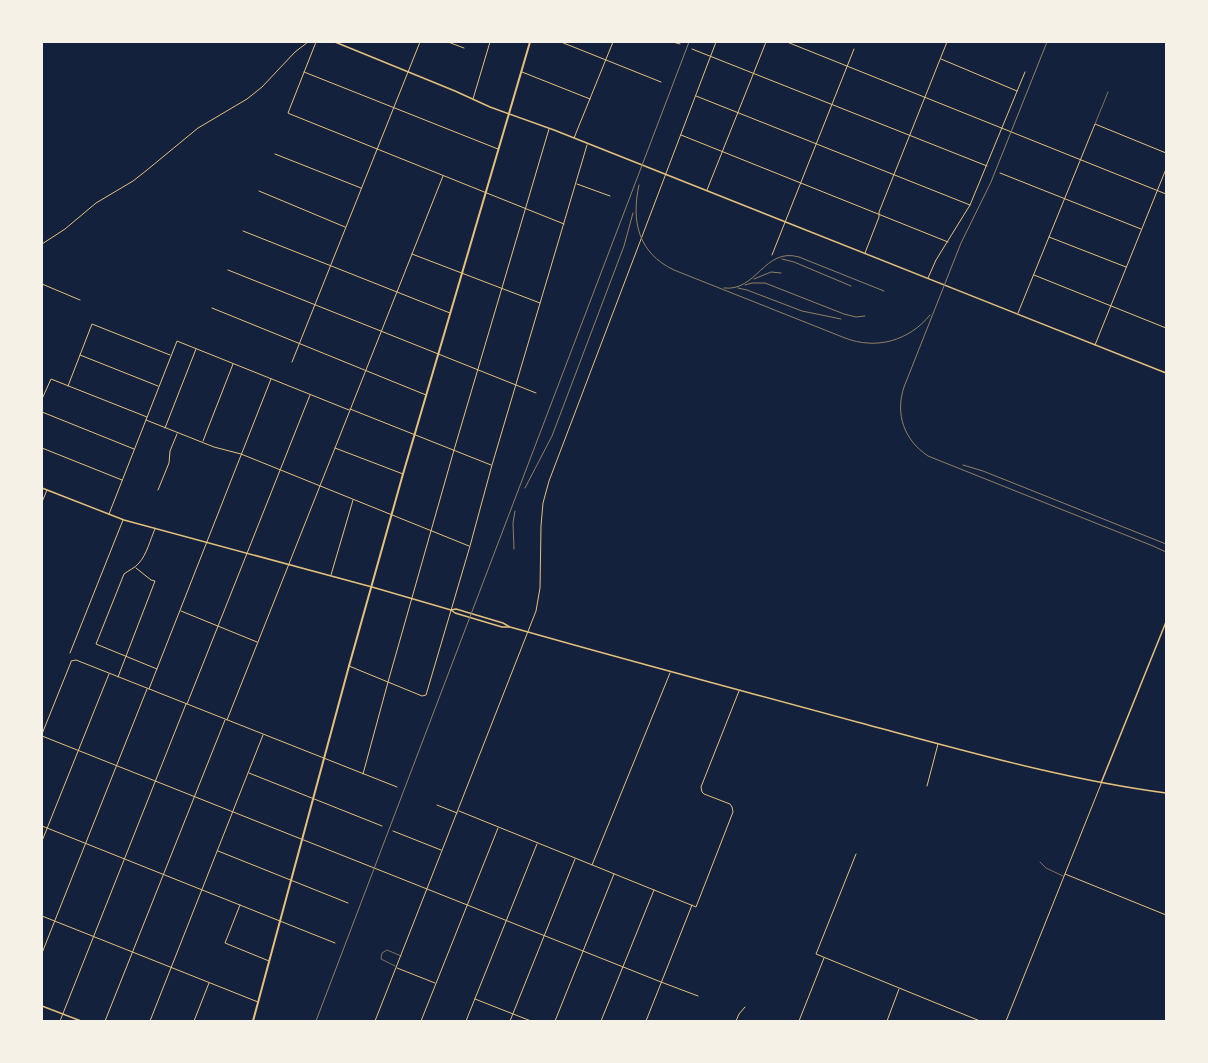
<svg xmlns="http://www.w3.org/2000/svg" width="1208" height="1063" font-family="Barlow,sans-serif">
  <rect width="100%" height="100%" fill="#14213d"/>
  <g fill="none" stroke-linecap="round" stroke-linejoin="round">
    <g stroke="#e5c07b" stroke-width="0.5">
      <path d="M1095,124L1108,92"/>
      <path d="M1040,862L1046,868L1063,876"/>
      <path d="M395,966L381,959L382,953L387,950L401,956"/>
    </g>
    <g stroke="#e5c07b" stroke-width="1">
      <path d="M316,42L288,113L290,114L564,224"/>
      <path d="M448,42L464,48"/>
      <path d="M561,42L661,82"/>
      <path d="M673,42L680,44"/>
      <path d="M787,42L1166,194"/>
      <path d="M692,49L987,166"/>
      <path d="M941,59L1017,91"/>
      <path d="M304,72L498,149"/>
      <path d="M522,72L590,99"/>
      <path d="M696,96L970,205"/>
      <path d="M473,99L490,42"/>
      <path d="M681,135L948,242"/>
      <path d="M574,138L613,42"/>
      <path d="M275,154L361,188"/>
      <path d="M1000,173L1141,229"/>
      <path d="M577,184L610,196"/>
      <path d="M707,190L766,42"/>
      <path d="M259,191L345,227"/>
      <path d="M243,231L450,313"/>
      <path d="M1049,237L1126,267"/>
      <path d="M42,244L65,229L96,203L133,181L147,170L198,128L247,99L262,87L295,52L308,42"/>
      <path d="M865,253L879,217V212L947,42"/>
      <path d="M412,254L540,303"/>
      <path d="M772,255L854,49"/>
      <path d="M228,270L536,393"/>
      <path d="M1034,275L1166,328"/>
      <path d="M928,278L936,260L970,205L1025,72"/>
      <path d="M42,284L80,300"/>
      <path d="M212,308L426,395"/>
      <path d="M1018,313L1095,124L1166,153"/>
      <path d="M1095,345L1166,169"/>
      <path d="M80,355L158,386"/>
      <path d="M292,362L420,42"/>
      <path d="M68,386L92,324L170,355"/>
      <path d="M42,399L51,379L147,417"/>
      <path d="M350,409L491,465"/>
      <path d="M42,412L134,449"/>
      <path d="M146,420L214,447L241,454L469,546"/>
      <path d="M165,428L196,349"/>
      <path d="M203,441L233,364"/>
      <path d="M42,448L122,480"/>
      <path d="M335,448L403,474"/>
      <path d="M158,490L169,463L170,451L177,434"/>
      <path d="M42,502L47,490"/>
      <path d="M109,514L177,341L349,410"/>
      <path d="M155,529C150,540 147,554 139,563C135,568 129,570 124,574L96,644L157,669"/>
      <path d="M331,575L353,500"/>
      <path d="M181,611L257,642"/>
      <path d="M70,653L123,520"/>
      <path d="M349,666L422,696L426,695L470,546L492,465L587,145"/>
      <path d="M118,677L155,581L151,580L136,568"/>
      <path d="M149,689L271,379"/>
      <path d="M187,704L310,395"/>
      <path d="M227,720L443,176"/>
      <path d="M42,734L71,662V661L76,660L397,787"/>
      <path d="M42,736L661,982L698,996"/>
      <path d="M249,773L382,826"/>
      <path d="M363,774L388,682L454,450L549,129"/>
      <path d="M927,786L938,744"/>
      <path d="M437,805L457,813"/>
      <path d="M459,811L696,907L733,812L732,807L730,804L704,794L702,792L701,787L739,691"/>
      <path d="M42,826L335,943"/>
      <path d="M393,831L441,850"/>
      <path d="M42,841L109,674"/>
      <path d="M218,851L348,903"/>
      <path d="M856,854L816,954L980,1021"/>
      <path d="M592,865L670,673"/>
      <path d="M1065,874L1166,915"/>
      <path d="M240,905L225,943L269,961"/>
      <path d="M42,916L258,1002"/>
      <path d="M42,953L147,689"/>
      <path d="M397,968L435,983"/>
      <path d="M475,999L531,1021"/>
      <path d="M60,1021L186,704"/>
      <path d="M105,1021L225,720"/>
      <path d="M150,1021L263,735"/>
      <path d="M194,1021L209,983"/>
      <path d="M375,1021L536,611L540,588L541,526L543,503L549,481L716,42"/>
      <path d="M421,1021L498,828"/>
      <path d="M466,1021L537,844"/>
      <path d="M510,1021L575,859"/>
      <path d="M555,1021L614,874"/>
      <path d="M601,1021L654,890"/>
      <path d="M646,1021L692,905"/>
      <path d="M736,1021L739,1014L745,1007"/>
      <path d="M799,1021L824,958"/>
      <path d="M887,1021L899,989"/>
      <path d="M1006,1021L1101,784"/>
    </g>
    <g stroke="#e5c07b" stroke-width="1.5">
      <path d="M335,42L455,91L490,107L554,130L1166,373"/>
      <path d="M1101,783L1166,622"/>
      <path d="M42,1006L81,1021"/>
    </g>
    <g stroke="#e5c07b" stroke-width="1.5">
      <path d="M42,488L124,520L372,587L451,610L456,609L503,623L510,627L528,632C637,663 747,692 857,722C959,749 1061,779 1166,793"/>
      <path d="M451,610L455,613L502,627H509"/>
    </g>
    <path stroke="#e5c07b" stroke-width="2" d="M253,1021L349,666L403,474L530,42"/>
    <g stroke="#918062" stroke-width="1">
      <path d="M1047,42L991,182L961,243L904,387C895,414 904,440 928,456L1153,546L1166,552"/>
      <path d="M639,185C631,221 638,253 674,270L845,338C876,350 909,341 930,315"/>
      <path d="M782,259L794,262L851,286"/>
      <path d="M754,279L771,272L781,273"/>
      <path d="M745,285L752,283H765L844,314L856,317L865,316"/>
      <path d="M724,288C757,292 764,247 799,257L884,291"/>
      <path d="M738,288L747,290L802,311L841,319"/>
      <path d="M963,465L983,471L1166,544"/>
      <path d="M525,488L552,436L624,246L633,213"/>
      <path d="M514,549L513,523L515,511"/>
      <path d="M316,1021L689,42"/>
    </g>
  </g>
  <rect width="1208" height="1063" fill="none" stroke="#f6f1e7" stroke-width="86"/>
</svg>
